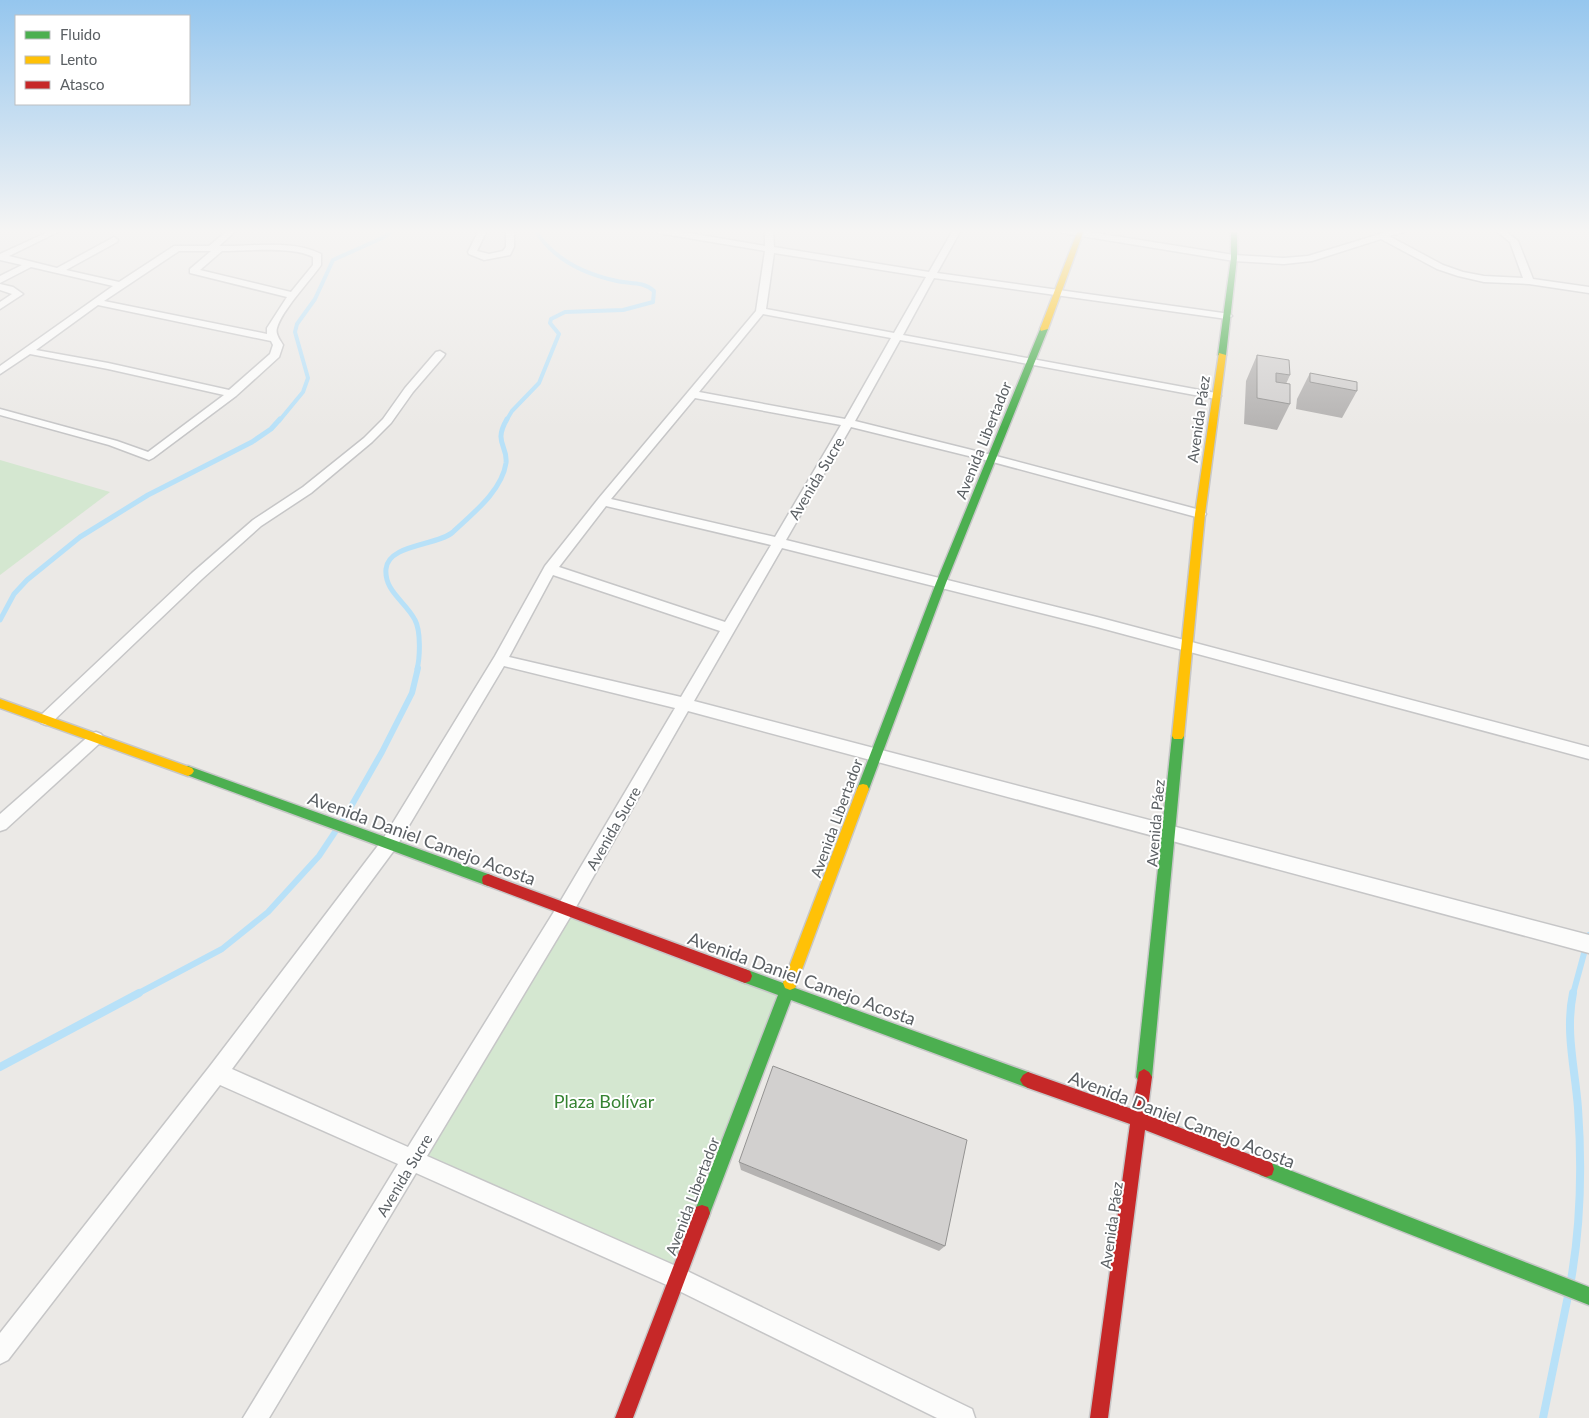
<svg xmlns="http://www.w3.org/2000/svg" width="1589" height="1418" font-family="Lato,sans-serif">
  <rect width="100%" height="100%" fill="#ebe9e6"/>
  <g fill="#d4e7d0">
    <path d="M0,460L110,492L0,575Z"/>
    <path d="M566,908L787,992L677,1278L413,1161Z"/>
  </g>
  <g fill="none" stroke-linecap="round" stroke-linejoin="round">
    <g stroke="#b8e1f8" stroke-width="4">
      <path d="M279,421L303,392L308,378L295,332L297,324L315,299L333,260L382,238L394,230"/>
      <path d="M506,421L512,411L539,383L559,334L550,323L551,319L565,312L623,310L653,302L654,291C643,281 630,284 617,281C584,274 553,259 535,230"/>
    </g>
    <g stroke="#b8e1f8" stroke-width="5">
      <path d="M0,620L14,594L27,580L80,537L148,495L252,442L271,429L280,419"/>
      <path d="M417,669C420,658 421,631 415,620C406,602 384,591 386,569C388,544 437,546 453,532C472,514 502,491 506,463C508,445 493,443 507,419"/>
    </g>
    <g stroke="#b8e1f8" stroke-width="6">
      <path d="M137,994L222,949L268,912L319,856L345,817L382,752L412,693L418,668"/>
      <path d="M1573,994L1589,935"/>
    </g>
    <g stroke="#b8e1f8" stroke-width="8">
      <path d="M0,1067L139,993"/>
      <path d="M1571,1280C1581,1223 1582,1165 1578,1108C1575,1068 1565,1032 1573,993"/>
      <path d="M1543,1418L1568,1296"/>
    </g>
    <g stroke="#c6c6c7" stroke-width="3">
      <g id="street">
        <path d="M52,230H62L9,256L57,268L114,237L118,240L117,242L66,270L119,282L174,246H209L228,230H237L219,246C251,247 292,239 321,254V265C310,281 282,310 277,328C275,334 280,340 283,345L279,357L236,396L153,458L149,460L109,445L0,415V409L117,441L148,452L224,395L108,369L30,354L0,374V366L113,286L31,267L0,283V276L22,265L0,260V254ZM179,251H211L190,269V273L287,297L267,328V334L104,301ZM222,251C247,251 292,246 313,257V265L291,292L200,270ZM98,305L271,341L273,345L270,354L229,390L108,363L36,350Z"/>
        <path d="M479,230H487L477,251L489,254L503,251L506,247V230H514V247L510,255L484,260L469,254L468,252Z"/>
        <path d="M654,230H671L765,246V230H773L774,247L929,272L953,230H961L937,273L1230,314L1232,316L1227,319L934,278L903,335L1216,393L1221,396L1216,399L900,340L855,421L996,456L1204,511L1206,514L1204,517L1200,518L989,461L851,427L786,540L1097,617L1589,747V759L1097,627L782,548L694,701L1589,935V953L688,711L572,914L427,1156L685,1270L972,1409L975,1418H937L669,1286L416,1173L269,1418H243L398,1164L220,1085L8,1360L0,1364V1333L210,1066L383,839L495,656L545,566L599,498L756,311L765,251L658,233ZM774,253L926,277L894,333L766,309ZM763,314L891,338L845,419L699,392ZM695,398L841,425L775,537L611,499ZM606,506L771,545L725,622L559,567ZM553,575L720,631L681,697L509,657ZM504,666L675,708L560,902L408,1147L232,1069L395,849Z"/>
        <path d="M1059,230H1077L1234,255L1284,258L1308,256L1393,230H1405L1404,232L1389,236L1443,265L1463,272L1484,276L1523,278L1510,242L1495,230H1504L1518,241L1533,279L1589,287V293L1529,284L1484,282L1458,276L1437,269L1381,239L1312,261L1284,264L1234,261L1063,233Z"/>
        <path d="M0,284L13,287L23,294L0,309V302L12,294L0,290Z"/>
        <path d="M440,351L445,354L444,356L413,392L391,423L372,442L311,493L261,526L202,579L51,723L46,725L41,723L38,719L41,715L192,573L253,520L303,487L364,438L383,419L405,388L436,352Z"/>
        <path d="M96,732L101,734L104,738L101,742L6,829L0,831V814L91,734Z"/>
      </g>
    </g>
    <g stroke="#c7c7c8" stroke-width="3">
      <g id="fast">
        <path d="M1231,230H1237V258L1226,355L1222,357L1218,355L1231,258Z"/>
        <path d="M1041,327L1048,329L946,583L869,789L867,793L863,794L859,793L857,789L936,583Z"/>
        <path d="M1178,731L1182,733L1184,736L1152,1077L1149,1082L1144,1085L1139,1082L1136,1077L1172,736L1174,733Z"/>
        <path d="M188,766L488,874L493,876L494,880L493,884L488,886L184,774L182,771L184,768Z"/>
        <path d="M745,969L783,983L785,978L790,976L795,978L797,983L795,988L1028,1072L1033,1075L1036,1080L1033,1085L1028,1088L791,1000L710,1213L708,1219L702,1221L696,1219L694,1213L778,995L740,981L738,976L740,971Z"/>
        <path d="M1266,1161L1589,1287V1305L1260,1175L1258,1169L1260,1163Z"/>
      </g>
    </g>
    <g stroke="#c7c7c8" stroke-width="3">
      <g id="slow">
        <path d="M1078,230H1084L1048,329L1041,331L1040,329Z"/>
        <path d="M1219,353L1226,355L1205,514L1184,736L1182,739H1174L1172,736L1195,514Z"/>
        <path d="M0,699L192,768L194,771L192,774L188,776L0,708Z"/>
        <path d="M863,784L867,785L869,789L797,983L795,988L790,990L785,988L783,983L857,789L859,785Z"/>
      </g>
    </g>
    <g stroke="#c7c7c8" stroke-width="3">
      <g id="jam">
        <path d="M488,874L745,969L750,971L752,976L750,981L745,983L483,884L482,880L483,876Z"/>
        <path d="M1144,1069L1149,1072L1152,1077L1147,1115L1272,1163L1274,1169L1272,1175L1266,1177L1145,1130L1108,1418H1090L1130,1124L1028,1088L1023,1085L1020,1080L1023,1075L1028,1072L1132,1109L1139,1072Z"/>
        <path d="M702,1205L708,1207L710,1213L633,1418H615L694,1213L696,1207Z"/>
      </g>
    </g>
    <use href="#street" fill="#fcfcfb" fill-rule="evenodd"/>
    <use href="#fast" fill="#4caf50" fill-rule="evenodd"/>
    <use href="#slow" fill="#ffc107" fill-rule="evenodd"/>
    <use href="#jam" fill="#c62828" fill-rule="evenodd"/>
  </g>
  <g fill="#b5b3b2">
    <path d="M1257,355L1290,375L1286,384L1290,404L1277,430L1244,424L1246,381Z"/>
    <path d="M1310,373L1357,391L1342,418L1296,409L1297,399Z"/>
    <path d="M739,1162L945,1246L939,1251L741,1170Z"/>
  </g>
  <g fill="#d2d0cf" stroke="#939291">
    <path d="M1257,355L1289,360L1290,375L1276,373V382L1290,384V404L1257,398Z"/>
    <path d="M1310,373L1357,382V391L1310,382Z"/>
    <path d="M773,1066L967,1140L945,1246L739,1162Z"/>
  </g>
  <linearGradient id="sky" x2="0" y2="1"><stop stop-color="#95c6ee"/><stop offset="0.54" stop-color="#f6f5f4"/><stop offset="1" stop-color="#f6f5f4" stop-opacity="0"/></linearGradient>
  <rect width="1589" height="428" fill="url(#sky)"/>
  <g text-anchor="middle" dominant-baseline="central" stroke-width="4" stroke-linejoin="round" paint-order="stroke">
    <g font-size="15" fill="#5b6064" stroke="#fff">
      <text transform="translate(1198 419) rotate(-82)">Avenida Páez</text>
      <text transform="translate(983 440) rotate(-68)">Avenida Libertador</text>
      <text transform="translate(816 478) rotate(-59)">Avenida Sucre</text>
      <text transform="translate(836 818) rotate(-70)">Avenida Libertador</text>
      <text transform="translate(1155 823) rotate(-85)">Avenida Páez</text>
      <text transform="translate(613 828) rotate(-60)">Avenida Sucre</text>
      <text transform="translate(404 1175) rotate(-59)">Avenida Sucre</text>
      <text transform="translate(692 1196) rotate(-69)">Avenida Libertador</text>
      <text transform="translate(1111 1225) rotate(-82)">Avenida Páez</text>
    </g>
    <g font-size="18" fill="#5b6064" stroke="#fff">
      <text transform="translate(422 838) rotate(20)">Avenida Daniel Camejo Acosta</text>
      <text transform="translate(802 978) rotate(20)">Avenida Daniel Camejo Acosta</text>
      <text transform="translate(1182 1119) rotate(21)">Avenida Daniel Camejo Acosta</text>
    </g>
    <g font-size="18" fill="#368332" stroke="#fff">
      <text x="604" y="1101">Plaza Bolívar</text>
    </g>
  </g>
  <rect x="15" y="15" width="175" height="90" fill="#ffffff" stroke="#bdbfc1"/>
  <rect x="25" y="31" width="25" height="8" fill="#4caf50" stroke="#bdbfc1"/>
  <text x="60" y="40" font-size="15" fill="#5b6064">Fluido</text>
  <rect x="25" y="56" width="25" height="8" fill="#ffc107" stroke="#bdbfc1"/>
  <text x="60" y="65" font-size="15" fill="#5b6064">Lento</text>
  <rect x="25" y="81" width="25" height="8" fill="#c62828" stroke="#bdbfc1"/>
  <text x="60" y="90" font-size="15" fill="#5b6064">Atasco</text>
</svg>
